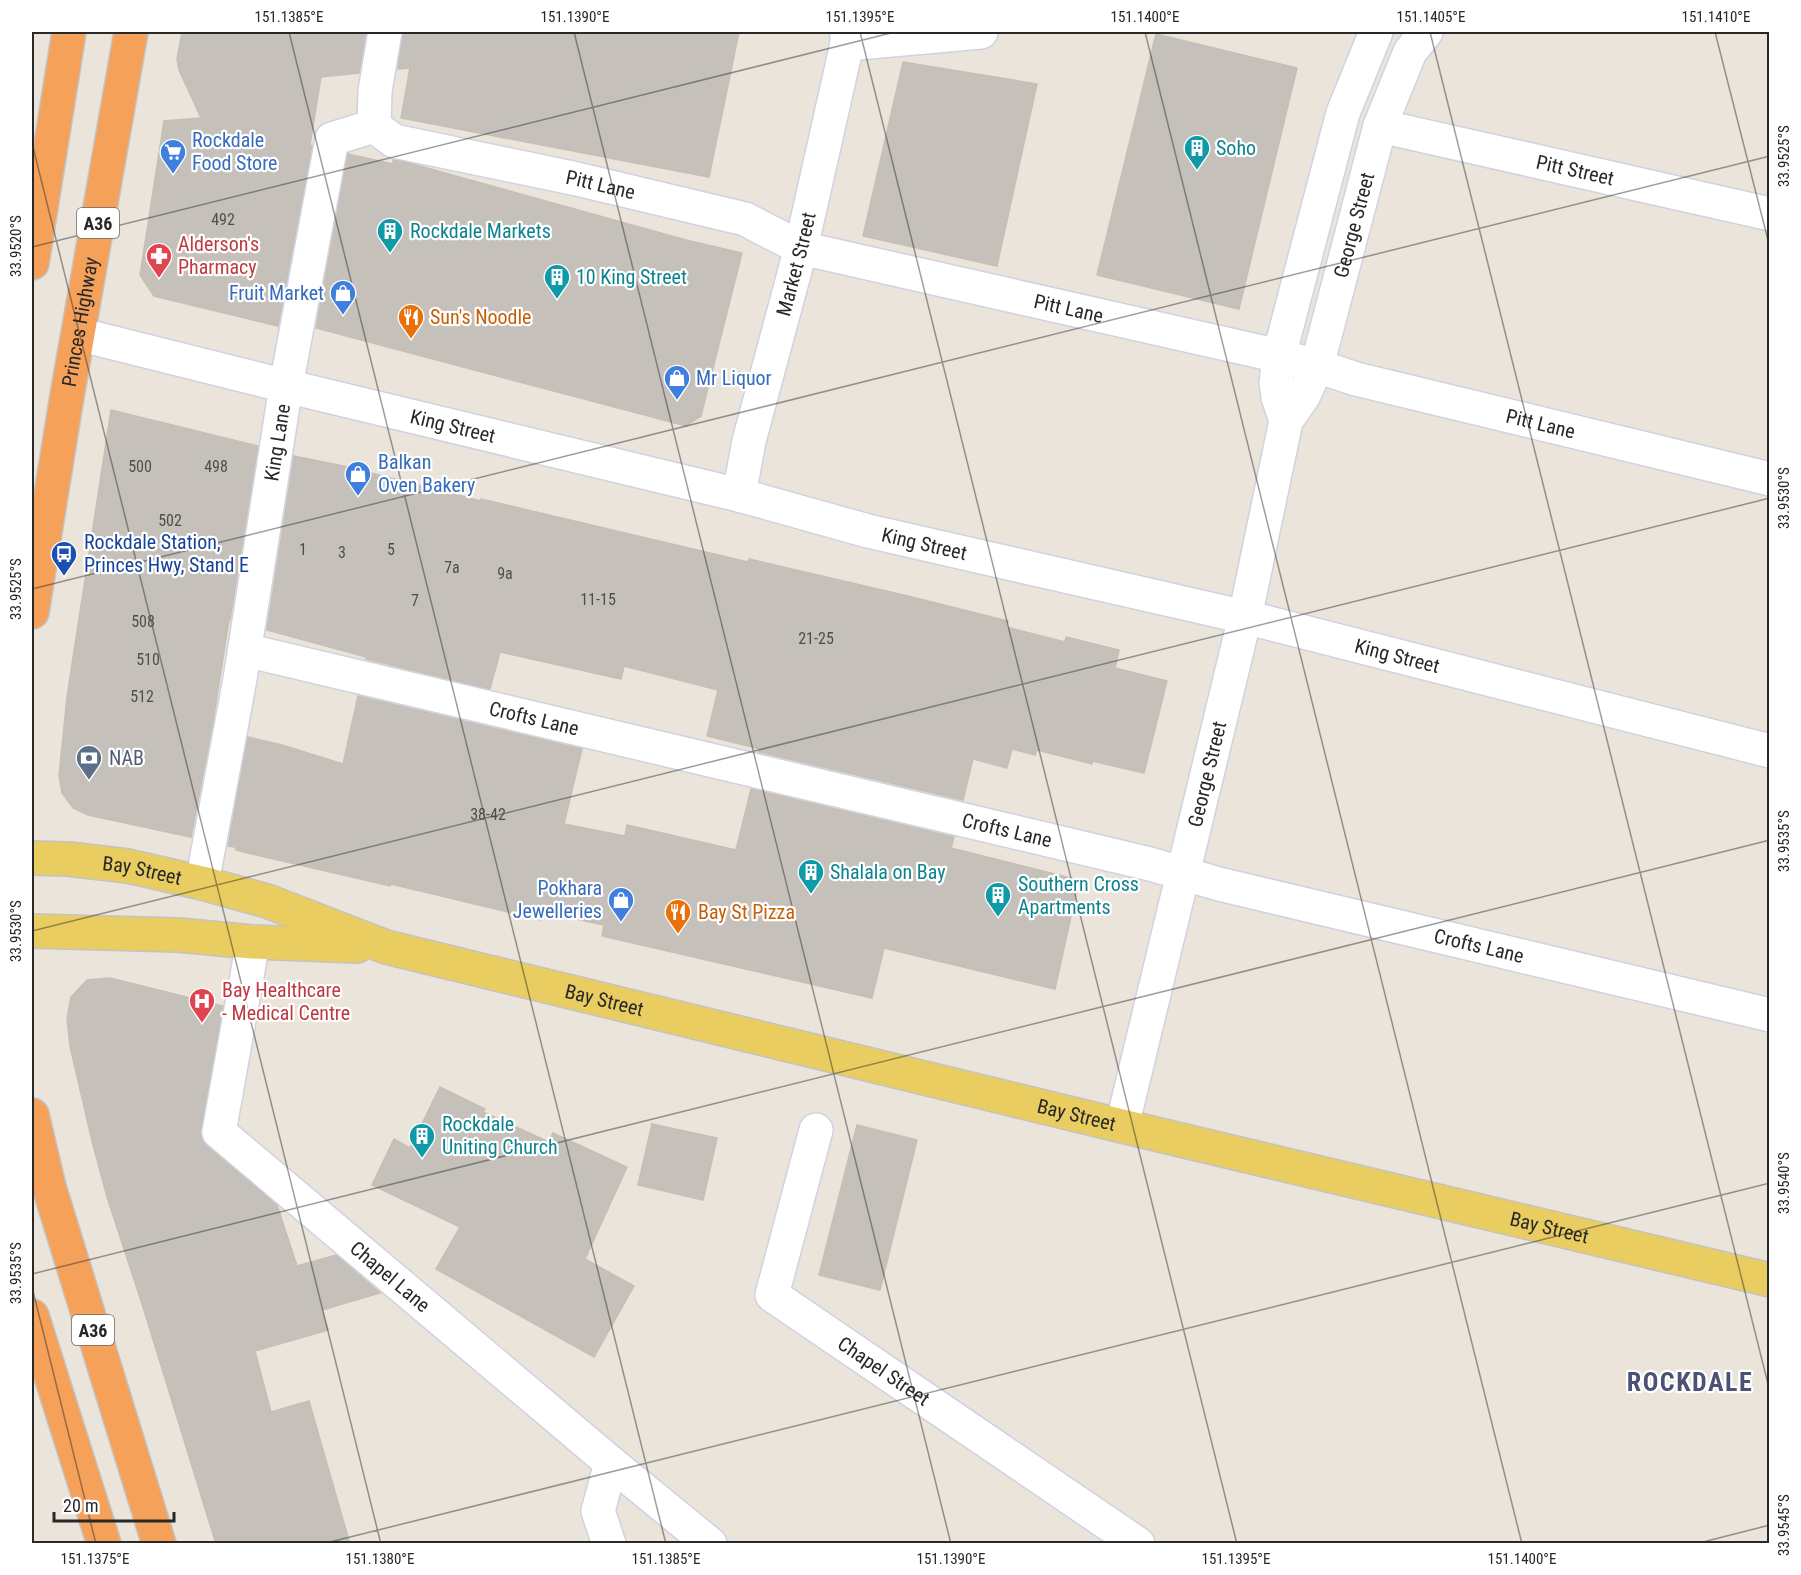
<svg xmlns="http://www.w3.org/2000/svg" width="1801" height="1575" font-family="'Roboto Condensed',sans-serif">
  <rect width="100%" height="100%" fill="#eae4da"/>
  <g fill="#c5c0ba" stroke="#c5bfb4" stroke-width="1.5">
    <path d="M182,32H366L359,73L321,77L310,145L312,146L278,326L154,296L140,275L164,121L201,118L179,70L177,59Z"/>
    <path d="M403,32H739L709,177L401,118L410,68L398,69Z"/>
    <path d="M1156,34L1297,68L1239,309L1097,275Z"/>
    <path d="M903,62L1037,84L997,266L863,236Z"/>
    <path d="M348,154L393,164V160L409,163L686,240L742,253L701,416L686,426L316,328Z"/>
    <path d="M111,410L258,446L230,620H229L212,728L191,837L88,815L73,808L62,793L59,776L67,697Z"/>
    <path d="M294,456L348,467L481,501V499L748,562L749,559L912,597L1008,621L1006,627L1065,642L1066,637L1119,650L1115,668L1167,681L1144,773L1092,761V764L1037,750L1035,755L1012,749L1007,768L973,759L963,800L759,752L760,749L707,736L718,690L624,666L621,679L500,652L490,689L366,659V657L267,630Z"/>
    <path d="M358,696L582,749L564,824L625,836L627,825L736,850L751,789L954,837L951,848L1079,880L1055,989L884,948L872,998L602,936L604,925L543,912L541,920L391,884L390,886L252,854L236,850L235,847L228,846L248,737L282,745L343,764Z"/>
    <path d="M110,978L223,1006L201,1129L202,1139L207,1146L277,1205L297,1266L336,1255L380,1293L322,1310L328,1330L255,1351L271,1412L309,1401L350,1544H216L143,1307L107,1197L92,1141L70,1046L67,1018L71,997L87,980Z"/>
    <path d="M440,1087L485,1109L483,1112L549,1142L553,1133L627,1167L585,1259L634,1286L594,1357L436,1269L460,1227L372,1185L394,1139L410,1148Z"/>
    <path d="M652,1124L717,1138L703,1200L638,1185Z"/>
    <path d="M857,1125L917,1140L880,1290L819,1275Z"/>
  </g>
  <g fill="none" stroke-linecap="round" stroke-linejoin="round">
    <g stroke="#d0d2e1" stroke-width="36">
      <g id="minor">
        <path d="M847,44L981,32"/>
        <path id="s1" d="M374,126L394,141L577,179L745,219L801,248L1279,356L1317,366L1356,379L1770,479"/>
        <path id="s2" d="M1380,126L1770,214"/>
        <path id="s3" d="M78,334L286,386L739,495L868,531L1245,617L1770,751"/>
        <path d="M1286,421L1278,397L1276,383L1279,356L1343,113L1376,32"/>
        <path id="s4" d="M739,495L749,441L801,248L847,44V32"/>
        <path id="s5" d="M245,650L1150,864L1219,884L1770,1015"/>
        <path id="s6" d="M202,883L240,679L286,386L332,139L374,126L375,91L385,32"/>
        <path id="s7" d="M253,942L219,1132L611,1463L710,1544"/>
        <path id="s8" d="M1122,1126L1245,617L1286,421L1304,395L1317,366L1380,126L1410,52L1426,32"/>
        <path id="s9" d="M816,1130L772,1295L1138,1544"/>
        <path d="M609,1544L598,1511L611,1463"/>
      </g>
    </g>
    <g stroke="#c3c3c3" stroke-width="36">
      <g id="major">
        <path id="s10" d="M32,858L68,859L128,866L202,883L267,901L386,947L1122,1126L1770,1280"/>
        <path d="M32,931L178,935L253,942L357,946"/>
      </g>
    </g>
    <g stroke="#c3c3c3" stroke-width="36">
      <g id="highway">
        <path d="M32,263L69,32"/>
        <path id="s11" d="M32,612L67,396L131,32"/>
        <path d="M32,1115L49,1187L159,1544"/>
        <path d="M32,1316L104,1544"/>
      </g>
    </g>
    <use href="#minor" stroke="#fff" stroke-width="33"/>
    <use href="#major" stroke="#e9cd60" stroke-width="33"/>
    <use href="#highway" stroke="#f6a159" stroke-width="33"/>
  </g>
  <path fill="none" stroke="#282828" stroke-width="1.5" stroke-opacity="0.45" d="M289,32L666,1544M574,32L951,1544M860,32L1237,1544M1145,32L1522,1544M1430,32L1770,1392M1715,32L1770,248M32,143L381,1544M32,247L895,32M32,589L1770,156M32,931L1770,498M32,1274L1770,840M32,1287L96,1544M322,1544L1770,1183M1695,1544L1770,1525"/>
  <defs>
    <g id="building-pin" transform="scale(1.35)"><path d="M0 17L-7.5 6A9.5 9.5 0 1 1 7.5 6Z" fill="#0f9aa8" stroke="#fff"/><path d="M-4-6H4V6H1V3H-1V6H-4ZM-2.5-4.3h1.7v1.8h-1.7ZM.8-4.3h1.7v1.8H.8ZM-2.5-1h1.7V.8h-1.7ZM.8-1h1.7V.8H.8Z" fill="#fff"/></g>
    <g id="supermarket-pin" transform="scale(1.35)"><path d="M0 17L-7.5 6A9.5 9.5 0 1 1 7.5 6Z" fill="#3f7fe0" stroke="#fff"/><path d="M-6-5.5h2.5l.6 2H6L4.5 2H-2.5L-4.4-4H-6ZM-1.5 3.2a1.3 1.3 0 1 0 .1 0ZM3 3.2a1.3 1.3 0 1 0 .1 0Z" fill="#fff"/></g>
    <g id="pharmacy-pin" transform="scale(1.35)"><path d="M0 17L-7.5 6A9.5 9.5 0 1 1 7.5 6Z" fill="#e0444e" stroke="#fff"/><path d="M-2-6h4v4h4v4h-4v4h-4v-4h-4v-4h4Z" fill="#fff"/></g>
    <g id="shop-pin" transform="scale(1.35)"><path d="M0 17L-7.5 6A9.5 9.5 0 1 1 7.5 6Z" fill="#3f7fe0" stroke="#fff"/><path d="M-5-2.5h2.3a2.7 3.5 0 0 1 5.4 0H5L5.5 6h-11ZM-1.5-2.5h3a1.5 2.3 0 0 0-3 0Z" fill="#fff"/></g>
    <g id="restaurant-pin" transform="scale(1.35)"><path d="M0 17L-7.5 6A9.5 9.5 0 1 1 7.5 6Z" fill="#e8710a" stroke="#fff"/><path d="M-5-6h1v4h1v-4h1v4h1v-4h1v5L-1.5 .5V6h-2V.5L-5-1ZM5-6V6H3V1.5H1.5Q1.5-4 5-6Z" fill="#fff"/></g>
    <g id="bus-pin" transform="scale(1.35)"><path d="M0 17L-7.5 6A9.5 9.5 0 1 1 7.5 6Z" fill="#1a4fb4" stroke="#fff"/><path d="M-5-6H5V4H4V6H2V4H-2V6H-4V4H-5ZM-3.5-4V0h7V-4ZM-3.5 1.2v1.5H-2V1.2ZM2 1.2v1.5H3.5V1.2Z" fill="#fff"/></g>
    <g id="bank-pin" transform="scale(1.35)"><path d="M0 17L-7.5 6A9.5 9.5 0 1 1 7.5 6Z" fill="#5c6f8a" stroke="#fff"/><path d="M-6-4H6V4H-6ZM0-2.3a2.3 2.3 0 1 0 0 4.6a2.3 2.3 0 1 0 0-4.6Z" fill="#fff"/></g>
    <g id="hospital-pin" transform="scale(1.35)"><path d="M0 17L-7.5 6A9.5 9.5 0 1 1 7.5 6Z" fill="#e0444e" stroke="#fff"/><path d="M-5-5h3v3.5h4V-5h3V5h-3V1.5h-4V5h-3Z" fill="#fff"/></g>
  </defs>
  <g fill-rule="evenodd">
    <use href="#building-pin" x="1197" y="148"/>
    <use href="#supermarket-pin" x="173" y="152"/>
    <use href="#building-pin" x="390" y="231"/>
    <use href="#pharmacy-pin" x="159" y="256"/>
    <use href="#building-pin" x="557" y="277"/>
    <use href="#shop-pin" x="343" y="293"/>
    <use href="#restaurant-pin" x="411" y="317"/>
    <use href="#shop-pin" x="677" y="378"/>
    <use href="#shop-pin" x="358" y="474"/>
    <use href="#bus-pin" x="64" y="554"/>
    <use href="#bank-pin" x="89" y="758"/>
    <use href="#building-pin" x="811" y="872"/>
    <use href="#building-pin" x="998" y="895"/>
    <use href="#shop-pin" x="621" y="900"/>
    <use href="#restaurant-pin" x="678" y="912"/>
    <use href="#hospital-pin" x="202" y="1001"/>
    <use href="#building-pin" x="422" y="1136"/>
  </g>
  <g text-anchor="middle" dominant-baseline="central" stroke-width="4.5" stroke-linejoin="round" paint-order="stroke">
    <g font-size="16" fill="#4f4e4c">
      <text x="223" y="219">492</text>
      <text x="140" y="466">500</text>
      <text x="216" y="466">498</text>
      <text x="170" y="520">502</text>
      <text x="303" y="549">1</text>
      <text x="391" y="549">5</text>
      <text x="342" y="552">3</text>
      <text x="452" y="567">7a</text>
      <text x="505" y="573">9a</text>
      <text x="598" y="599">11-15</text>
      <text x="415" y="600">7</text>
      <text x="143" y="621">508</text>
      <text x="816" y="638">21-25</text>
      <text x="148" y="659">510</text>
      <text x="142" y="696">512</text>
      <text x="488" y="814">38-42</text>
    </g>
    <g fill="#fff" stroke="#686868" stroke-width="1.5">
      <rect x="77" y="208" width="42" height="30" rx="4.5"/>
      <rect x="72" y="1315" width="42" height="30" rx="4.5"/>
    </g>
    <g font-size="18" font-weight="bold" fill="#282828">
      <text x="98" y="223">A36</text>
      <text x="93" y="1330">A36</text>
    </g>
    <g font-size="20" fill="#366cbe" stroke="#fff" text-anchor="start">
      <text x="192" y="140">Rockdale<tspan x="192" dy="23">Food Store</tspan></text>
      <text x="324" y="293" text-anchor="end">Fruit Market</text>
      <text x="696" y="378">Mr Liquor</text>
      <text x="378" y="462">Balkan<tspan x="378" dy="23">Oven Bakery</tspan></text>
      <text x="602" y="888" text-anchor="end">Pokhara<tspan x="602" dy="23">Jewelleries</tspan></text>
    </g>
    <g font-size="20" fill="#0d838f" stroke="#fff" text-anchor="start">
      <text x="1216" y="148">Soho</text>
      <text x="410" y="231">Rockdale Markets</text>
      <text x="576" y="277">10 King Street</text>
      <text x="830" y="872">Shalala on Bay</text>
      <text x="1018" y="884">Southern Cross<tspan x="1018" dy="23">Apartments</tspan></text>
      <text x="442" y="1124">Rockdale<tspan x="442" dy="23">Uniting Church</tspan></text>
    </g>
    <g font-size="20" fill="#282828" stroke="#fff">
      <text stroke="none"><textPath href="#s2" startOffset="200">Pitt Street</textPath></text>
      <text stroke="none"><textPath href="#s1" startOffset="236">Pitt Lane</textPath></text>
      <text stroke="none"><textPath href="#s8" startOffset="933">George Street</textPath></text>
      <text stroke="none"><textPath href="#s4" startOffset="238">Market Street</textPath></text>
      <text stroke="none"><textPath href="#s1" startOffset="722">Pitt Lane</textPath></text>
      <text stroke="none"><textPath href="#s11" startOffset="294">Princes Highway</textPath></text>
      <text stroke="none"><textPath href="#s1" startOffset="1208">Pitt Lane</textPath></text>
      <text stroke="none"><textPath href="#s3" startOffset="386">King Street</textPath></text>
      <text stroke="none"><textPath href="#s6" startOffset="447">King Lane</textPath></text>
      <text stroke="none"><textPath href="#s3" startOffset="872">King Street</textPath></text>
      <text stroke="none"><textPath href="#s3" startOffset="1358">King Street</textPath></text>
      <text stroke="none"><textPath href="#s5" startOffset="297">Crofts Lane</textPath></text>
      <text stroke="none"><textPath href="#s8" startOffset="362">George Street</textPath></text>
      <text stroke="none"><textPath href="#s5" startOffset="783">Crofts Lane</textPath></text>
      <text stroke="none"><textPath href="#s10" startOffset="111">Bay Street</textPath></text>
      <text stroke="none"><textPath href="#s5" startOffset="1269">Crofts Lane</textPath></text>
      <text stroke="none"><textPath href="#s10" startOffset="592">Bay Street</textPath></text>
      <text stroke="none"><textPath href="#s10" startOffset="1078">Bay Street</textPath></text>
      <text stroke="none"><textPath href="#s10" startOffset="1564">Bay Street</textPath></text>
      <text stroke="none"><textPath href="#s7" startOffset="417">Chapel Lane</textPath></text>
      <text stroke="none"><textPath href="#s9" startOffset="306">Chapel Street</textPath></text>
    </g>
    <g font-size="20" fill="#be3a42" stroke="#fff" text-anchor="start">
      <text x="178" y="244">Alderson's<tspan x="178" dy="23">Pharmacy</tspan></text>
      <text x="222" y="990">Bay Healthcare<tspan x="222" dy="23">- Medical Centre</tspan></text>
    </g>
    <g font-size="20" fill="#c56008" stroke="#fff" text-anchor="start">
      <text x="430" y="317">Sun's Noodle</text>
      <text x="698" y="912">Bay St Pizza</text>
    </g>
    <g font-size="20" fill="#164399" stroke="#fff" text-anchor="start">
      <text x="84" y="542">Rockdale Station,<tspan x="84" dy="23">Princes Hwy, Stand E</tspan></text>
    </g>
    <g font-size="20" fill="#4e5e75" stroke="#fff" text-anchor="start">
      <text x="109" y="758">NAB</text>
    </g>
    <g font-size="26" font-weight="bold" letter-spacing="1.5" fill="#4b5276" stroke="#fff">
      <text x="1690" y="1382">ROCKDALE</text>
    </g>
  </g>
  <rect width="1801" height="1575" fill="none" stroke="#ffffff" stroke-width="66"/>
  <path d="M54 1512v9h120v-9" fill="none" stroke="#282828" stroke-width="3"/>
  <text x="63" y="1512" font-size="18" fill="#282828" stroke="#ffffff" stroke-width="4.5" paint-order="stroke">20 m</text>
  <rect x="33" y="33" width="1735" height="1509" fill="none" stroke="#282828" stroke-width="2"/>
  <g font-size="15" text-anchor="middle" fill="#282828">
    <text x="289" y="22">151.1385°E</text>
    <text x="575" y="22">151.1390°E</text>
    <text x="860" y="22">151.1395°E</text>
    <text x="1145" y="22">151.1400°E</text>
    <text x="1431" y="22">151.1405°E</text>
    <text x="1716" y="22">151.1410°E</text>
    <text transform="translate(1784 156) rotate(-90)" y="5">33.9525°S</text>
    <text transform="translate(16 246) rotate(-90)" y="5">33.9520°S</text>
    <text transform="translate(1784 498) rotate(-90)" y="5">33.9530°S</text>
    <text transform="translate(16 589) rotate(-90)" y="5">33.9525°S</text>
    <text transform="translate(1784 841) rotate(-90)" y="5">33.9535°S</text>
    <text transform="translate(16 931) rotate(-90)" y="5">33.9530°S</text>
    <text transform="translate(1784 1183) rotate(-90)" y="5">33.9540°S</text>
    <text transform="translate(16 1273) rotate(-90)" y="5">33.9535°S</text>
    <text transform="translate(1784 1525) rotate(-90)" y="5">33.9545°S</text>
    <text x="95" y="1564">151.1375°E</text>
    <text x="380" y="1564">151.1380°E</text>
    <text x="666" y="1564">151.1385°E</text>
    <text x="951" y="1564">151.1390°E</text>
    <text x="1236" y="1564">151.1395°E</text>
    <text x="1522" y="1564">151.1400°E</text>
  </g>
</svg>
